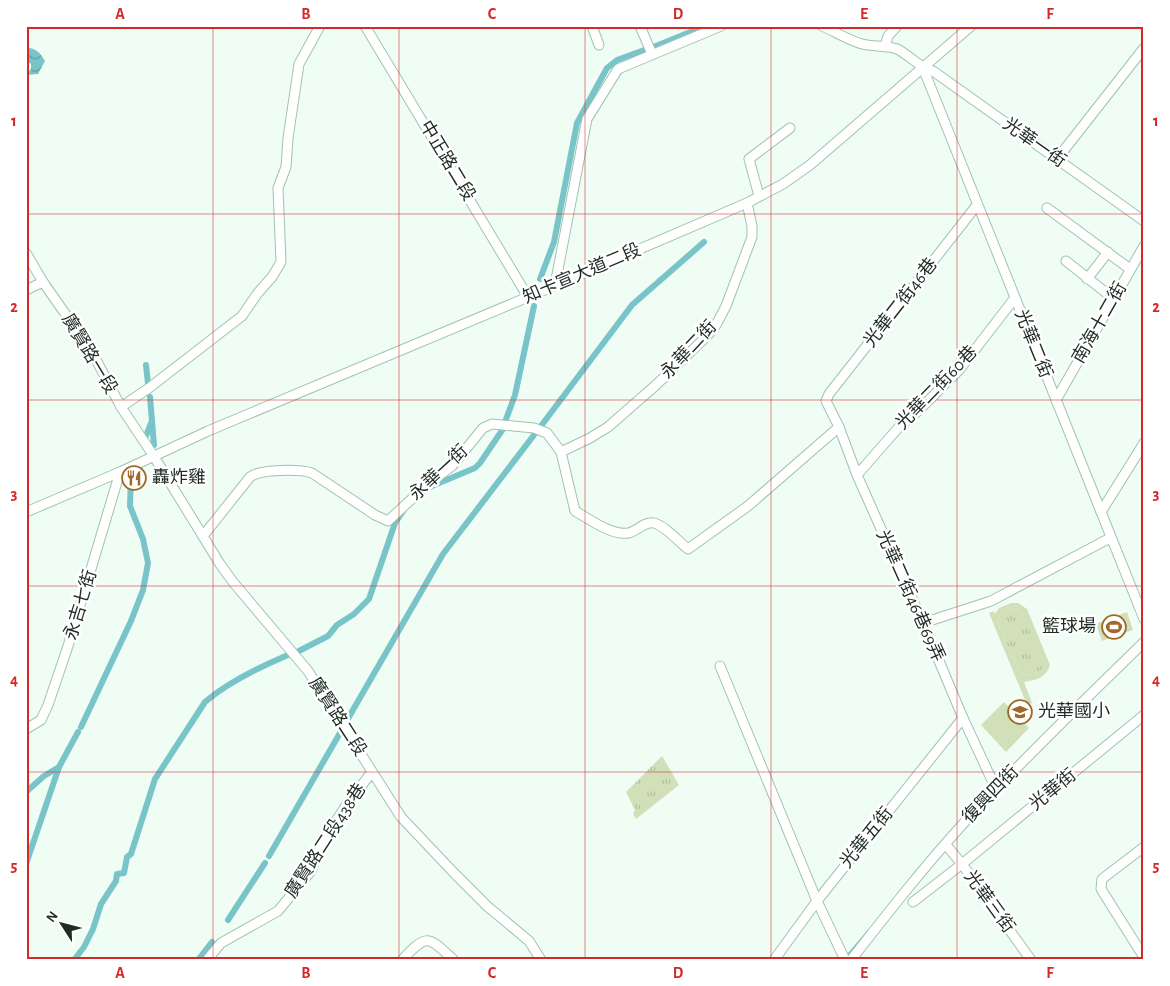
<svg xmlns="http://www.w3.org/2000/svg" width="1170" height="986" font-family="'Alegreya Sans','Noto Sans TC',sans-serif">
  <defs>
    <pattern id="grass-tufts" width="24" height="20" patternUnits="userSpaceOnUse" patternTransform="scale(1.25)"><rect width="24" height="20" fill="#d1e0b8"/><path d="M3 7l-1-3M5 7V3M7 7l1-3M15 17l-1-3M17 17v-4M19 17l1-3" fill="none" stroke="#b3c09e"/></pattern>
    <pattern id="water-waves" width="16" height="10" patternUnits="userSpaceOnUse" patternTransform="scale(1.25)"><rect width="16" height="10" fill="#79c4c8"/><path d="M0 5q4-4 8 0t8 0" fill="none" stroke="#639fa2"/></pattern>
  </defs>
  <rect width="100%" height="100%" fill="#effdf5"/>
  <g fill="url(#grass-tufts)">
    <path d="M1017,608L1022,613L1045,663L1041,671C1034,674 1026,677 1019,671L997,622C1001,611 1007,610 1017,608Z"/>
    <path d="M662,756L679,785L636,819L633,814L635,810L626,792Z"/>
  </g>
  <g fill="#d1e0b8" fill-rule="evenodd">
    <path d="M1011,603H1018L1027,609L1050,665C1046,678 1036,680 1024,682L1032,703L1027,705L989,613L994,611L995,614L999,608ZM1017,608L1022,613L1044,663L1041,671C1034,674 1026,677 1019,671L997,622C1001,612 1007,610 1017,608Z"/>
    <path d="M1127,612L1133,630L1102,641L1096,624Z"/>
    <path d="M1004,702L1029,728L1006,752L981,725Z"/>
  </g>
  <path fill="url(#water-waves)" d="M26,48C36,47 41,54 45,61L38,74L26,75L31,69V64L26,60Z"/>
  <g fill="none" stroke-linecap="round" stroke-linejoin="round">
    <path stroke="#79c4c8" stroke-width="2" d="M846,957L869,930"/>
    <g stroke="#79c4c8" stroke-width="6">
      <path d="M651,48L705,26"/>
      <path d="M540,279L554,242L577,123L607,68L617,60L647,49"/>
      <path d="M146,365L148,384"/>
      <path d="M150,397L154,445"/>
      <path d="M505,422L515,395L534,306"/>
      <path d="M541,426L632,305L704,242"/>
      <path d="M146,436L151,423"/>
      <path d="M427,489L432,486L475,468L480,463L503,429"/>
      <path d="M297,652L328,636L337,625L354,614L369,599L395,523L403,511"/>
      <path d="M346,722L443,554L537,431"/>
      <path d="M81,727L131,621L143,590L148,563L143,539L130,506L131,475"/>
      <path d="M26,792L44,776L59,767"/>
      <path d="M269,856L340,733"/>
      <path d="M26,864L59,767L78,732"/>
      <path d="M228,920L265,863"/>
      <path d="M74,960L84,947L93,929L101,904L116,881L117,874L124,873L127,857L131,854L155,779L205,702C226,684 262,666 288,655"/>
      <path d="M198,960L212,942"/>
    </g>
    <g stroke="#a0c3b0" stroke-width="11">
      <g id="minor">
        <path d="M365,26L528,297"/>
        <path d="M592,26L599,45"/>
        <path d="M640,26L652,54"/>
        <path d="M822,26C836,32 848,40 862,44C873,47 886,45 897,49C911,56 918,67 933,71L1144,221"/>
        <path d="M885,47L888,36L897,26"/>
        <path d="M923,68L1144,619"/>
        <path d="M1057,159L1144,48"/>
        <path d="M759,196L749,159L790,128"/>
        <path d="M977,205L829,394L826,401L839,427L857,475L923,623L963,718L996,789"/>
        <path d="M1047,208L1130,269"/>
        <path d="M26,253L43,282L92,352L121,407L153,455L220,564L233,582L308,671L401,817L455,874L487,906L529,941L541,960"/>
        <path d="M1066,261L1114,299"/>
        <path d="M1087,279L1108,252"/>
        <path d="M555,285L587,119L618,69L721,26"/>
        <path d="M26,290L43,282"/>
        <path d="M1056,400L1144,246"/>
        <path d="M121,407L149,388L242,316L257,294L272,277L281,262L278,188L286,167L288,138L299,64L320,26"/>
        <path d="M561,452L590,438L608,427L656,385L707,336L716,325L726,306L752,237V226L747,203"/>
        <path d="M857,475L899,427L918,411L960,369L1014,299"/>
        <path d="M26,512L120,472L208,431L528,297L747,203L783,184L810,165L971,26"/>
        <path d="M1101,512L1144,443"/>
        <path d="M203,536L250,477C260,469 299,469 312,473L375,515L388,521L430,482L452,466L483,428L492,424L534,428L547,433L561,452L575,511C589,519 612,536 629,533C637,531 645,521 654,523C664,525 679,542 688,549L748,506L839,427"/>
        <path d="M923,623L991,601L1110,538"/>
        <path d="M720,666L817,901L845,960"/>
        <path d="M26,729L41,720L48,705L68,646L120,472"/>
        <path d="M946,845L962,864L1031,960"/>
        <path d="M913,902L962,864L1144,715"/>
        <path d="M1142,954L1101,889L1102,879L1144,847"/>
        <path d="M207,960L221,943L278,911L311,871L323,841L347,804L372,772"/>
        <path d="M402,960C428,932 428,937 454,960"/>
        <path d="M774,960L817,901L963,718"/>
        <path d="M851,960C887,914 923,868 962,825C1020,762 1083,702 1144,642"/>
      </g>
    </g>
    <use href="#minor" stroke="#fff" stroke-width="9"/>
  </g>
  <path fill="none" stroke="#d62828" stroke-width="1" stroke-opacity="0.55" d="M213,26V960M399,26V960M585,26V960M771,26V960M957,26V960M26,214H1144M26,400H1144M26,586H1144M26,772H1144"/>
  <defs>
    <g id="restaurant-ring" transform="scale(1.25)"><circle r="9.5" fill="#fff" stroke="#a26827" stroke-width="1.5"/><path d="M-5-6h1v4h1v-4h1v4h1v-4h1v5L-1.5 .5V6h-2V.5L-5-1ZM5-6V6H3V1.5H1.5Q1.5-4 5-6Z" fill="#a26827"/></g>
    <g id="stadium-ring" transform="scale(1.25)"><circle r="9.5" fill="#fff" stroke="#a26827" stroke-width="1.5"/><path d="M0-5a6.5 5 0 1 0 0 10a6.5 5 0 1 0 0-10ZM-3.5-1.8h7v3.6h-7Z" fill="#a26827"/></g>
    <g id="school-ring" transform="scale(1.25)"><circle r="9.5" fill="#fff" stroke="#a26827" stroke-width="1.5"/><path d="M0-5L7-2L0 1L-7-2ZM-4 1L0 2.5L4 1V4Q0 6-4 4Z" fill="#a26827"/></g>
  </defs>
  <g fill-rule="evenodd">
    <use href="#restaurant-ring" x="134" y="478"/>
    <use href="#stadium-ring" x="1114" y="627"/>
    <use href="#school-ring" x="1020" y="712"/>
  </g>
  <g text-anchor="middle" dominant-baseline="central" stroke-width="5" stroke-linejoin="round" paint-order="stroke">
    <g font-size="18" fill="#1e2c25" stroke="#fff">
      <text transform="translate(1034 143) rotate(35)">光華一街</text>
      <text transform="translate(447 161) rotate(59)">中正路二段</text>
      <text transform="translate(582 274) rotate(-23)">知卡宣大道二段</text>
      <text transform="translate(901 303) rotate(-52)">光華二街46巷</text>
      <text transform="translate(1100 323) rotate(-60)">南海十二街</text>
      <text transform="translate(1033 344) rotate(68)">光華二街</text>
      <text transform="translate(689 350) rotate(-47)">永華二街</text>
      <text transform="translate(89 354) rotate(59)">廣賢路一段</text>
      <text transform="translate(937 388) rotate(-46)">光華二街60巷</text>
      <text transform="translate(439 473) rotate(-43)">永華一街</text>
      <text transform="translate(910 596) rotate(66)">光華二街46巷69弄</text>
      <text transform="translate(81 605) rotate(-73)">永吉七街</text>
      <text transform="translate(337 717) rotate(57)">廣賢路二段</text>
      <text transform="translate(1053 790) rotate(-39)">光華街</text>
      <text transform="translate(991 795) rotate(-46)">復興四街</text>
      <text transform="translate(867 838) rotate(-51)">光華五街</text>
      <text transform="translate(326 841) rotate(-57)">廣賢路二段438巷</text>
      <text transform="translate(989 902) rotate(54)">光華三街</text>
    </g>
    <g font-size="18" fill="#1e2c25" stroke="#fff" text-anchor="start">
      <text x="152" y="478">轟炸雞</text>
      <text x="1096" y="627" text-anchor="end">籃球場</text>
      <text x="1038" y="712">光華國小</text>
    </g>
  </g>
  <rect width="1170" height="986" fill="none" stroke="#ffffff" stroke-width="55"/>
  <g transform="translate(62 924) rotate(306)" stroke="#ffffff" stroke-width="4" paint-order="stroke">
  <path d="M0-4L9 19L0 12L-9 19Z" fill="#1e2c25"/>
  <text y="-8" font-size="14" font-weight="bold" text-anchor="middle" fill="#1e2c25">N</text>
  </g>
  <rect x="28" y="28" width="1114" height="930" fill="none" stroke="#d62828" stroke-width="2"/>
  <g font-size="16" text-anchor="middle" font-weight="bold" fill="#d62828">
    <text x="120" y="19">A</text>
    <text x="306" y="19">B</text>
    <text x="492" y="19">C</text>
    <text x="678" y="19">D</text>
    <text x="864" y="19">E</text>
    <text x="1050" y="19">F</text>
    <text x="14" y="126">1</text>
    <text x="1156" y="126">1</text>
    <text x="14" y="312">2</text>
    <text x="1156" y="312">2</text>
    <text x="14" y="499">3</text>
    <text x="1156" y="499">3</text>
    <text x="14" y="685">4</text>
    <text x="1156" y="685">4</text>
    <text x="14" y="871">5</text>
    <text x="1156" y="871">5</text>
    <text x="120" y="978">A</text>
    <text x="306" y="978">B</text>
    <text x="492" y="978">C</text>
    <text x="678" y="978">D</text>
    <text x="864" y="978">E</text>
    <text x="1050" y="978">F</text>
  </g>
</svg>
